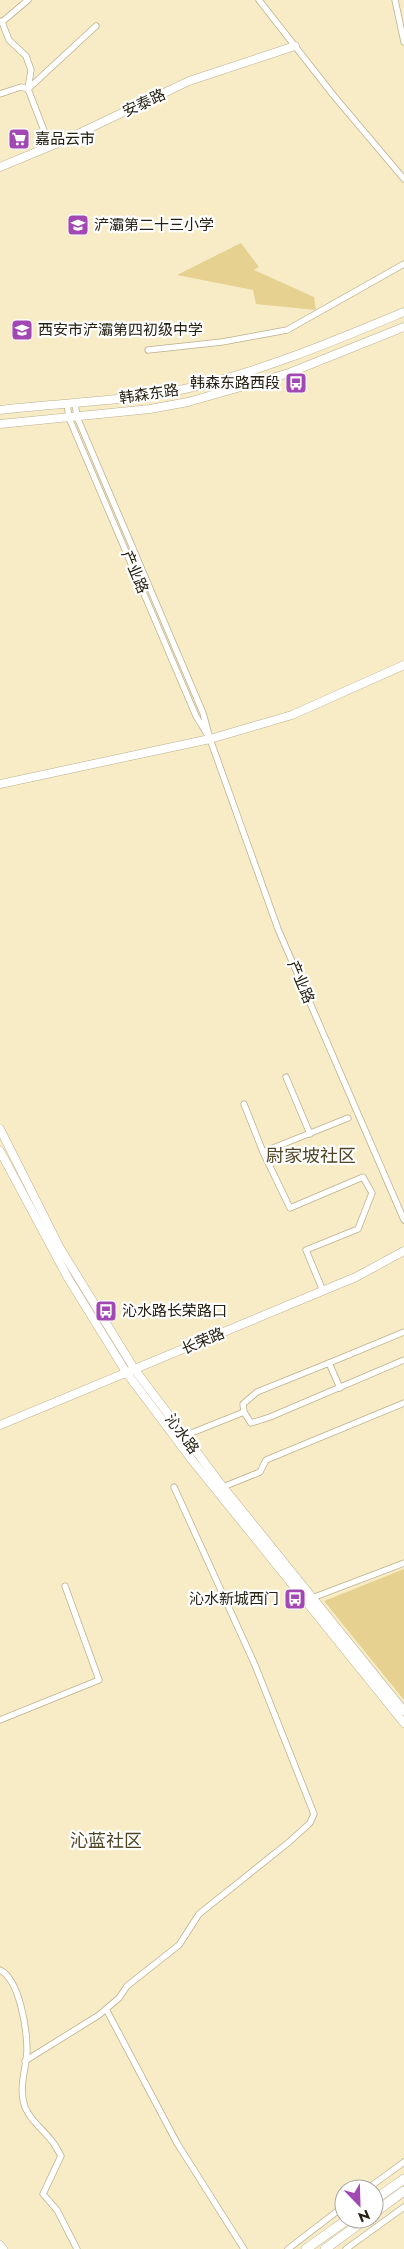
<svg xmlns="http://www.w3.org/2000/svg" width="404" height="2249" font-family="Jost,'Noto Sans SC',sans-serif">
  <rect width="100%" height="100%" fill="#f8ecc7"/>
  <g fill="#e6d191">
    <path d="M241,243L259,267L254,270L314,297L316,310L256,304L253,290L177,275Z"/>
    <path d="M404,1569V1700L324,1601Z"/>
  </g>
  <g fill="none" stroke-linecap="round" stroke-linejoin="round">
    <g stroke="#bcb08d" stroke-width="7">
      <g id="street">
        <path d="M259,0L334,96L404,179"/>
        <path d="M395,0L404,42"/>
        <path d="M0,21L2,22L9,40L26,56L31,70L28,89L96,26"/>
        <path d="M2,22L28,0"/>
        <path d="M0,94L21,87L28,89L50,146"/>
        <path d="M148,350L222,342L287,330L404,264"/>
        <path d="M67,403L69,418L196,716L210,739L203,713L77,417L75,403"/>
        <path d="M210,739L278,929L404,1220"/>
        <path d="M286,1077L310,1134"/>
        <path d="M244,1104L263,1152L290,1208L363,1177L372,1193L358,1229L306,1250L323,1291"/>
        <path d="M263,1152L348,1118"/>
        <path d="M329,1363L404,1332"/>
        <path d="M244,1412L243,1404L257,1392L329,1363L340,1388"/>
        <path d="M184,1436L244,1412L251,1423L270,1417L404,1360"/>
        <path d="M223,1487L260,1472L266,1460L404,1403"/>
        <path d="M312,1598L404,1563"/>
        <path d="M0,1720L99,1680L65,1586"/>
        <path d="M0,1970C20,1980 27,2030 27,2051C26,2070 18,2088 25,2107C31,2122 42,2128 51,2140C55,2144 58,2151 61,2156L43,2194L57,2210L77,2249"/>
        <path d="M106,2009L177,2143L244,2249"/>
        <path d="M25,2061L99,2015L119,1998L127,1986L179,1945L199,1914L289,1842L310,1823L314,1814L255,1665L174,1487"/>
        <path d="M367,2189L404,2162"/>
        <path d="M288,2249L344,2206"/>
        <path d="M346,2249L404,2207"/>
      </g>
    </g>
    <g stroke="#bcb08d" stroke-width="9">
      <g id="secondary">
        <path d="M0,167L65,140L189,81L295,46"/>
        <path d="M0,410C63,402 127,402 189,388C263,371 334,341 404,312"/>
        <path d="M0,424L150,409L188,402L289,373L404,327"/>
        <path d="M0,784L210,739L292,715L404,665"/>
        <path d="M0,1129L60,1248L135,1370L223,1487L404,1711"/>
        <path d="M0,1151L68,1278L126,1372L192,1460L404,1723"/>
        <path d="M0,1425L356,1277L404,1251"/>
        <path d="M0,2245L3,2249"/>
      </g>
    </g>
    <g stroke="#bcb08d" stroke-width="10">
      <g id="primary">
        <path d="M374,2200L404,2179"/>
        <path d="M374,2213L404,2191"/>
        <path d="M306,2249L348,2219"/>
        <path d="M325,2249L366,2219"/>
      </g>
    </g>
    <use href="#street" stroke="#fff" stroke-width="5.5"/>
    <use href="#secondary" stroke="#fff" stroke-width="8"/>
    <use href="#primary" stroke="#fff" stroke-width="9"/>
  </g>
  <defs>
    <g id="supermarket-square" transform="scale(1.125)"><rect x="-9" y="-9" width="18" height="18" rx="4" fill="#a248b3" stroke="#fff"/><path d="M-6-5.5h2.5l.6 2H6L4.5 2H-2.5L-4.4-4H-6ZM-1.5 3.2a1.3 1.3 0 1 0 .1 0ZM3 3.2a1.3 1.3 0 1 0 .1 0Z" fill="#fff"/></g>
    <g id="school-square" transform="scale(1.125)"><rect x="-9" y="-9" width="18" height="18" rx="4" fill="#a248b3" stroke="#fff"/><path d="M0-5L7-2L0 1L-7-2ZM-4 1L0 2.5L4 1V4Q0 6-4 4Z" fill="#fff"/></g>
    <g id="bus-square" transform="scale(1.125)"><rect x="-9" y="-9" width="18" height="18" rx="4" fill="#a248b3" stroke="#fff"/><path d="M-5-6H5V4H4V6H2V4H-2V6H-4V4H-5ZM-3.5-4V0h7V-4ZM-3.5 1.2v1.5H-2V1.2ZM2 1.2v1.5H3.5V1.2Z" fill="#fff"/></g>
  </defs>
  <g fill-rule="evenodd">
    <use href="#supermarket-square" x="19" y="139"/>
    <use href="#school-square" x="78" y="225"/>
    <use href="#school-square" x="22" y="330"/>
    <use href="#bus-square" x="296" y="383"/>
    <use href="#bus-square" x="106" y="1311"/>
    <use href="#bus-square" x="295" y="1599"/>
  </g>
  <g text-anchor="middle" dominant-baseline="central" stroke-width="4.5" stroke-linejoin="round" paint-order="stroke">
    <g font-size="15" fill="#252012" stroke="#fff">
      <text transform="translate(144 103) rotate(-25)">安泰路</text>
      <text transform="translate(149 394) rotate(-8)">韩森东路</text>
      <text transform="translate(135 572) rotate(67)">产业路</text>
      <text transform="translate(301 982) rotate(67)">产业路</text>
      <text transform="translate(203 1341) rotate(-23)">长荣路</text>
      <text transform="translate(182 1434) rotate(53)">沁水路</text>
    </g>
    <g font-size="15" fill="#252012" stroke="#fff" text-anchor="start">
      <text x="35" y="139">嘉品云市</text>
      <text x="94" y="225">浐灞第二十三小学</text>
      <text x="38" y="330">西安市浐灞第四初级中学</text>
      <text x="280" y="383" text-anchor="end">韩森东路西段</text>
      <text x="122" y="1311">沁水路长荣路口</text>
      <text x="279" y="1599" text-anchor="end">沁水新城西门</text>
    </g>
    <g font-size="18" fill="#504626" stroke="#fff">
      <text x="311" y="1156">尉家坡社区</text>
      <text x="106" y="1841">沁蓝社区</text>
    </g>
  </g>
  <g transform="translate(359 2204) rotate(157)"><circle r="24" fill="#ffffff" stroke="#a8a6a0"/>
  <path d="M0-4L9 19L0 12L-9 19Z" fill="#a248b3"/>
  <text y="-8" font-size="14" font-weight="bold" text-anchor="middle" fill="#252012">N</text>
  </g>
</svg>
